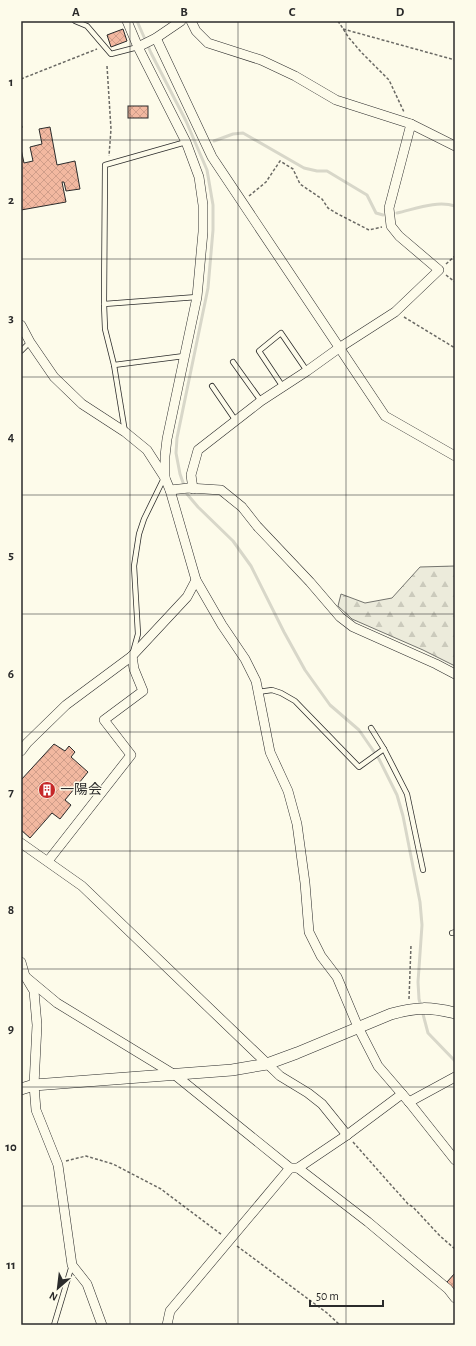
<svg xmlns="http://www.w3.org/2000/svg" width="476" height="1346" font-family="'Alegreya Sans','Noto Sans JP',sans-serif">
  <defs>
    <pattern id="forest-firs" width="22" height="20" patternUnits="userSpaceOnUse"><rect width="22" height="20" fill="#ecebdb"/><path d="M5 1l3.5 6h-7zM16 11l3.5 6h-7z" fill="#cbcabc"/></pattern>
    <pattern id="building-cross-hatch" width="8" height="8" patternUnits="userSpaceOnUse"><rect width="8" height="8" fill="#f2b8a0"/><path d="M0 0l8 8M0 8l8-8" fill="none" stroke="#d09e8a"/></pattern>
  </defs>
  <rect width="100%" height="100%" fill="#fdfbea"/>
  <path fill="url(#forest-firs)" stroke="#74746e" d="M455,566V666L423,650L352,619L338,606L341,594L365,603L392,598L420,567Z"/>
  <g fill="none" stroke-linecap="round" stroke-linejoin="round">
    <g stroke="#d8d7c9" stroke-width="3">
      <path d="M137,21L151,53L186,121L207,170L213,205V230L208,288L177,438L176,453L180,474L187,494L198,507L233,541L251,566L284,632L305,670L330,705L359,730L379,759L397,795L403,816L420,902L422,925L418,982L419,999L428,1033L455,1061"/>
      <path d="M214,141L233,134L243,133L304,168L317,171H327L367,195L376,213L383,215"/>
      <path d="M397,213C415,209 437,200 455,206"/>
    </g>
  </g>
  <g fill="url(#building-cross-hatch)" stroke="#2b2b2b">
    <path d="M123,29L127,41L111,47L107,35Z"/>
    <rect x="128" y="106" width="20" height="12"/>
    <path d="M50,127L57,165L75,161L80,189L66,191L64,182H62L66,202L21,210V149L24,163L33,161L30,147L42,144L39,129Z"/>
    <path d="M54,744L65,751L69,746L75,752L71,757L88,772L65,800L71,805L60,819L52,813L30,838L21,830V780Z"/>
    <path d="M455,1273V1290L447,1282Z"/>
  </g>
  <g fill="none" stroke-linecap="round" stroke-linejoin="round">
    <g stroke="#2b2b2b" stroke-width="6">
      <g id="service">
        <path d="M75,21L87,26L111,54L138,47"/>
        <path d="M104,304L197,297"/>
        <path d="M21,351L30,342"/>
        <path d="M233,362L261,401"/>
        <path d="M114,365L184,356"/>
        <path d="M212,386L236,421"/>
        <path d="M283,387L259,351L281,333L307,371"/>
        <path d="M125,432L114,365L105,329L104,304L105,165L186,142"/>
        <path d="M133,652L138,634L134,566L139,534L144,519L164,478"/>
        <path d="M258,692L272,690L281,693L295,701L359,767L384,749"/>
        <path d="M371,728L384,749L407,794L423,870"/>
        <path d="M452,933L455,932"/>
        <path d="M54,1325L72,1265"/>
      </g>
    </g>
    <g stroke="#2b2b2b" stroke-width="10">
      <g id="minor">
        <path d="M127,21L138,47L186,142L199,177L203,205V232L197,297L167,439L165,456V478"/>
        <path d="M191,21L196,31L208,43L261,60L295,76L336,100L411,124L455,146"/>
        <path d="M156,38L212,157L385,416L455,456"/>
        <path d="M138,47L156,38L181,21"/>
        <path d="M21,325L30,342L54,377L82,404L125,432L147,450L165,478L170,490L196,580L222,625L245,659L256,681L270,752L288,791L297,824L305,883L309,932L321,956L337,977L358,1027L378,1066L409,1102L455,1160"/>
        <path d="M193,489L191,475L198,450L261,401L307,371L339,348L395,312L439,270L399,236L391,226L389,208L411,124"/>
        <path d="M170,490L189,488L221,490L242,507L257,526L310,582L340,617L353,627L436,664L455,674"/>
        <path d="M21,751L27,743L66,705L132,656L187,597L196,580"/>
        <path d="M21,843L82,886L280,1076L308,1093L322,1104L347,1135"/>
        <path d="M48,861L131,755L104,720L143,691L134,669L132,656"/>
        <path d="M21,962L25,976L34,991L37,1025L34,1085L36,1110L58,1165L72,1265L87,1284L102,1325"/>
        <path d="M21,973L57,1003L175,1075L290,1168H298L347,1135L402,1094"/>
        <path d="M409,1102L455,1077"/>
        <path d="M298,1168L368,1222L448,1289L455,1298"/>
        <path d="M167,1325L170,1311L290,1168"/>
      </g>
    </g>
    <g stroke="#2b2b2b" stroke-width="12">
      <path id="tertiary" d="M21,1089L34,1085L232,1070L267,1064L297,1053L391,1014C416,1007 430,1007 455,1013"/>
    </g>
    <g stroke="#6a6964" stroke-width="1.5" stroke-dasharray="3 2" stroke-linecap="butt">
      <path d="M338,21L349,38L362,53L389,80L404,112"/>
      <path d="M343,29L455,60"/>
      <path d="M107,66L111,129L109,156"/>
      <path d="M21,79L97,49"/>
      <path d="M21,125L23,129"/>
      <path d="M249,196L266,182L280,161L293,169L300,184L322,199L328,208L336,213L369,230L382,227"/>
      <path d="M446,264L455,256"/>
      <path d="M446,275L455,282"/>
      <path d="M404,317L455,348"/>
      <path d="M409,999L411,945"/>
      <path d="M353,1142L408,1204L413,1207L440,1236L455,1249"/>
      <path d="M66,1161L86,1156L113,1164L161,1189L222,1235"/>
      <path d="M237,1246L327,1313L340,1325"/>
    </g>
    <use href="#service" stroke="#fdfbea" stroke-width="4.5"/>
    <use href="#minor" stroke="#fdfbea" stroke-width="9"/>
    <use href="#tertiary" stroke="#fdfbea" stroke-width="11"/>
  </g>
  <path fill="none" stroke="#2b2b2b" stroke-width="1" stroke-opacity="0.55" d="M130,21V1325M238,21V1325M346,21V1325M21,140H455M21,259H455M21,377H455M21,495H455M21,614H455M21,732H455M21,851H455M21,969H455M21,1087H455M21,1206H455"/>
  <defs>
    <g id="building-disc" transform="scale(0.9)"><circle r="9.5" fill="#c62828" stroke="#fdfbea"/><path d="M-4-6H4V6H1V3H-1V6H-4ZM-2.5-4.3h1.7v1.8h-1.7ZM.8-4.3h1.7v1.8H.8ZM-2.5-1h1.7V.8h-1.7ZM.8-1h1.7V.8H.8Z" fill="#fff"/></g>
  </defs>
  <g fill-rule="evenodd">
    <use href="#building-disc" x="47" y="790"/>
  </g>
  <g text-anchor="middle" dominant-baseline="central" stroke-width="3" stroke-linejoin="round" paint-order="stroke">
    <g font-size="14" fill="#2b2b2b" stroke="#fdfbea" text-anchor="start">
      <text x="60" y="790">一陽会</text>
    </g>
  </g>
  <rect width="476" height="1346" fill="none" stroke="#fdfbea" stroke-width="44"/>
  <g transform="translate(58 1288) rotate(208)" stroke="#fdfbea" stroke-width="3" paint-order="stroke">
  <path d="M0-3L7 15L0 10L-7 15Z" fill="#2b2b2b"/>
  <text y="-6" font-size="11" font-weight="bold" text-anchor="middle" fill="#2b2b2b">N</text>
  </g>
  <path d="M310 1300v6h73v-6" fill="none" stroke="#2b2b2b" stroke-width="2"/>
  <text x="316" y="1300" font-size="12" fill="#2b2b2b" stroke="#fdfbea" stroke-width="3" paint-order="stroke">50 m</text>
  <rect x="22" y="22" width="432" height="1302" fill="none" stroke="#2b2b2b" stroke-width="1.5"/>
  <g font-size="13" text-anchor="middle" font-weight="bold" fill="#2b2b2b">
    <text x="76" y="16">A</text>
    <text x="184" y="16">B</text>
    <text x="292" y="16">C</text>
    <text x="400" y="16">D</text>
    <text x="11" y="86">1</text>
    <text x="11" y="204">2</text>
    <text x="11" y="322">3</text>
    <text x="11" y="441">4</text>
    <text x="11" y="559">5</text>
    <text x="11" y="678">6</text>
    <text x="11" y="796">7</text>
    <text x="11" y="914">8</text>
    <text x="11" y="1033">9</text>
    <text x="11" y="1151">10</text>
    <text x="11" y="1269">11</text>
  </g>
</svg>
